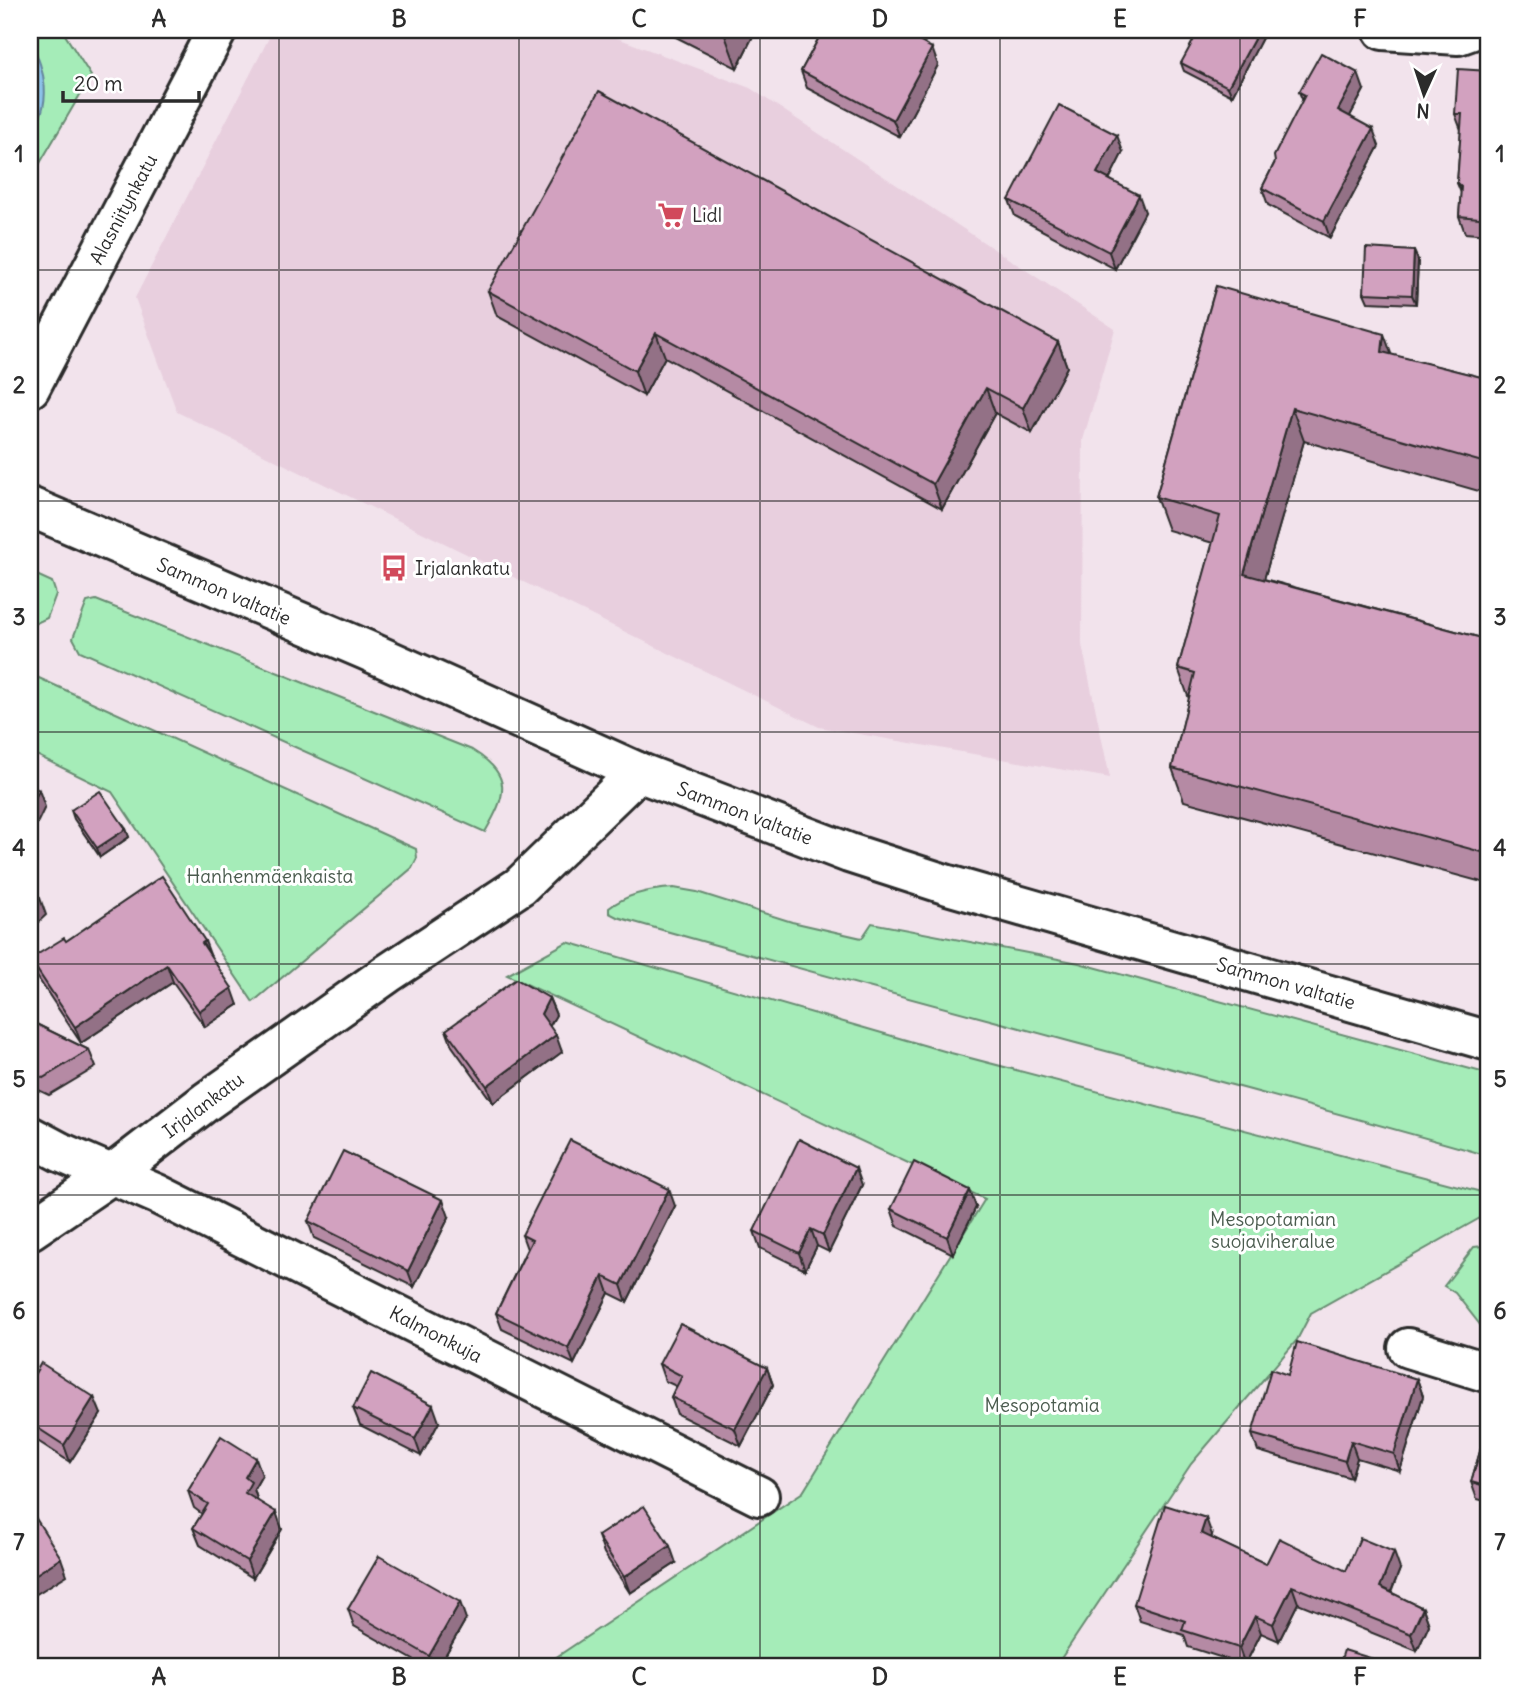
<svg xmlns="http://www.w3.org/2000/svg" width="1519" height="1696" font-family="Delius,sans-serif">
  <rect width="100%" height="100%" fill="#f2e3ec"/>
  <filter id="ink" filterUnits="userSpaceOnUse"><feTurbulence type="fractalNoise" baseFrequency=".0143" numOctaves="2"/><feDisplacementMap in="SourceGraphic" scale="14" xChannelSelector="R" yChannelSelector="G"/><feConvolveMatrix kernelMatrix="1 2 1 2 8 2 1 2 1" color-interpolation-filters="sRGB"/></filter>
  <g filter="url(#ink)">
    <path fill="#e8cfde" d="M273,30H596L750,88L1115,329L1083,440L1082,645L1110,778L819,727L177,412L135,298Z"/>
    <g fill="#a5ecb8" stroke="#688c72" stroke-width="2">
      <path d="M30,30H62L91,76L30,180Z"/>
      <path d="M30,572L52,582L56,594L47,618L30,626Z"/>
      <path d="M96,600L472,750C513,775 507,794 485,832L80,651L73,638L87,602Z"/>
      <path d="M30,674L416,849L417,858L412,868L253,1002L112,792L30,752Z"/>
      <path d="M674,888L697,892L792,922L862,938L872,923L1079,963L1489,1074V1156C1199,1073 907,1001 617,917L609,913V908C627,894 652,889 674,888Z"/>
      <path d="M567,942L951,1053L1489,1194V1213L1311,1313L1297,1340L1191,1464L1056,1666H543L803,1492L985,1199L507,975Z"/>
      <path d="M1483,1246L1489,1249V1336L1455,1293L1444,1286L1474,1247Z"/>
    </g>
    <path fill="#8cc2e9" stroke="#65869d" stroke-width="2" d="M30,39C45,70 54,104 30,133Z"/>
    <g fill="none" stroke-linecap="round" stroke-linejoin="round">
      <g stroke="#2b2b2b" stroke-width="44">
        <g id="minor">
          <path d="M1383,30L1458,35L1472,30"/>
          <path d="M30,388L217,30"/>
          <path d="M30,1136L60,1152L157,1194L759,1496"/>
          <path d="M30,1230L111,1175L207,1101L387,974L520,886L638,772"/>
          <path d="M1408,1348L1489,1373"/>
        </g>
      </g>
      <g stroke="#2b2b2b" stroke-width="44">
        <path id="major" d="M30,507L366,650L638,772L849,853L948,885L1489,1041"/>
      </g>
      <use href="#minor" stroke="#fff" stroke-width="38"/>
      <use href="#major" stroke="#fff" stroke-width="38"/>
    </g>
    <g fill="#b58aa4" stroke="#2b2b2b" stroke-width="2">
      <path d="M662,30H756L737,68Z"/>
      <path d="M823,30H917L918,32L914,39L938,65L900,137L807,88L801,71Z"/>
      <path d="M1259,30L1262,38L1232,96L1184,71L1181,63Z"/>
      <path d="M1489,71V235L1465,233L1459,216L1461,193L1457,183L1461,130L1455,114Z"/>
      <path d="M1364,90L1350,116L1379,146L1330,238L1268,205L1262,188L1275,162L1303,101L1299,92Z"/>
      <path d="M1123,152L1109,179L1145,212L1115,269L1015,216L1009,200Z"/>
      <path d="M1418,260L1416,304L1368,302L1364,293Z"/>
      <path d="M1216,286L1392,355L1489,379V494L1304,441L1264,579L1489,640V884L1184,801L1172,768L1189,699L1178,668L1213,543L1168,530L1156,497Z"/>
      <path d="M488,291L1058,342L1067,367L1032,433L995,413L942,509L665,357L644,396L497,316Z"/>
      <path d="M71,810L126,829L129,837L100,857L74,819Z"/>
      <path d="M66,941L210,956L238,1005L205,1027L173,982L81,1043L36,975L30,959Z"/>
      <path d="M549,998L556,1015L549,1026L562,1052L493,1103L452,1046L446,1030Z"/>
      <path d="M30,1021L89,1050L96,1067L49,1095L30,1086Z"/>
      <path d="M862,1185L829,1252L817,1246L805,1270L760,1248L754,1231Z"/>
      <path d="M675,1206L627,1302L609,1293L574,1364L502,1329L496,1313L527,1249L522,1235Z"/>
      <path d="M976,1207L953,1254L897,1226L891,1209Z"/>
      <path d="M449,1217L414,1287L314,1238L308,1221Z"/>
      <path d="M659,1364L767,1368L773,1385L741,1446L677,1414L671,1397L676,1386L665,1381Z"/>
      <path d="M1288,1375L1417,1379L1423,1396L1400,1471L1357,1458L1351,1478L1258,1451L1252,1434Z"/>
      <path d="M30,1382L101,1414L70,1462L30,1436Z"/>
      <path d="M353,1408L439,1422L421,1456L360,1425Z"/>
      <path d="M1489,1421V1502L1477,1499L1471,1482Z"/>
      <path d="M262,1475L254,1489L257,1499V1500L282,1529L253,1578L200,1545L193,1528L202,1514L194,1508L188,1491Z"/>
      <path d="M1212,1535L1211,1538L1266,1564L1346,1571L1400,1569L1391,1593L1423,1608L1429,1625L1417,1651L1298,1603L1279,1641L1261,1633L1245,1665L1188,1647L1184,1635L1140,1621L1134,1604Z"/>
      <path d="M598,1536L676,1563L630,1593L604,1553Z"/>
      <path d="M348,1609L466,1619L439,1666H424L354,1626Z"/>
    </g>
    <g fill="#937186" stroke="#2b2b2b" stroke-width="2">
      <path d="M723,30H756L737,68Z"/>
      <path d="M904,30H917L918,32L908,49L902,32Z"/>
      <path d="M1259,30L1262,38L1232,96L1228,87Z"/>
      <path d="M932,48L938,65L900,137L893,120Z"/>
      <path d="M1358,73L1364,90L1344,127L1338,110Z"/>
      <path d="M1373,129L1379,146L1330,238L1324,221Z"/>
      <path d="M1117,135L1123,152L1104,190L1097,173Z"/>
      <path d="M1139,195L1145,212L1115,269L1109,252Z"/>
      <path d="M1414,251L1418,260L1416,304L1412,295Z"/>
      <path d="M656,333L665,357L644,396L635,371Z"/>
      <path d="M1384,334L1396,367L1382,352Z"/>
      <path d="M1058,342L1067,367L1032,433L1023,408Z"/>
      <path d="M986,388L995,413L942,509L933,484Z"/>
      <path d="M1292,408L1304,441L1256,607L1244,574Z"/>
      <path d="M39,790L45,807L30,838V808Z"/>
      <path d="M126,829L129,837L100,857L97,848Z"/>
      <path d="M40,898L46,915L30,930V907Z"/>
      <path d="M205,941L211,957L202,943Z"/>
      <path d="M167,965L173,982L81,1043L75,1027Z"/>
      <path d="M232,988L238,1005L205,1027L199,1011Z"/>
      <path d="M549,998L556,1015L547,1031L541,1014Z"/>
      <path d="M556,1035L562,1052L493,1103L487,1086Z"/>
      <path d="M856,1168L862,1185L829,1252L823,1235Z"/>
      <path d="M669,1189L675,1206L627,1302L621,1285Z"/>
      <path d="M970,1190L976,1207L953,1254L947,1237Z"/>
      <path d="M443,1200L449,1217L414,1287L408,1271Z"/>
      <path d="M811,1229L817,1246L805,1270L799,1253Z"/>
      <path d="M603,1276L609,1293L574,1364L568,1348Z"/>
      <path d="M767,1368L773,1385L741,1446L735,1429Z"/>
      <path d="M1417,1379L1423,1396L1400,1471L1394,1454Z"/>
      <path d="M94,1397L101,1414L70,1462L64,1445Z"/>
      <path d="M433,1405L439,1422L421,1456L415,1439Z"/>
      <path d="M1351,1441L1357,1458L1351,1478L1345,1461Z"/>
      <path d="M256,1458L262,1475L254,1489L257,1499L251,1510L245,1493V1477Z"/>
      <path d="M276,1512L282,1529L253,1578L247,1561Z"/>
      <path d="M1206,1518L1212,1535L1207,1550L1201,1533Z"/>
      <path d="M670,1546L676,1563L630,1593L624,1577Z"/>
      <path d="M1394,1552L1400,1569L1386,1604L1380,1587Z"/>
      <path d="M61,1558L67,1575L30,1598V1578Z"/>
      <path d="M1292,1586L1298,1603L1279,1641L1273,1624Z"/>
      <path d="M460,1602L466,1619L439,1666H433L429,1656Z"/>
      <path d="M1423,1608L1429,1625L1417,1651L1411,1634Z"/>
      <path d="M1255,1616L1261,1633L1245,1665L1239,1648Z"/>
    </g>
    <g fill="#d2a1bf" stroke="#2b2b2b" stroke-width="2">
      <path d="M823,30H904L902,32L932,48L893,120L801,71Z"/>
      <path d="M1199,30H1259L1228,87L1181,63Z"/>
      <path d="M1321,53L1358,73L1338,110L1373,129L1324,221L1262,188L1275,162L1274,156L1305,95L1299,92Z"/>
      <path d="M1458,69L1489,71V219L1459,216L1461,187L1457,183L1462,114H1455Z"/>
      <path d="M599,91L1058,342L1023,408L986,388L933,484L656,333L635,371L488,291Z"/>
      <path d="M1059,105L1117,135L1097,173L1139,195L1109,252L1009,200Z"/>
      <path d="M1366,248L1414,251L1412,295L1364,293Z"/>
      <path d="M1216,286L1384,334L1382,352L1489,379V464L1292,408L1244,574L1489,640V854L1172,768L1195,673L1178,668L1220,516L1156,497Z"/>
      <path d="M30,785L39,790L30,808Z"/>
      <path d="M100,791L126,829L97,848L71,810Z"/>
      <path d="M162,876L205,941L202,943L232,988L199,1011L167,965L75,1027L30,959L64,938L66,941Z"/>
      <path d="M30,883L40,898L30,907Z"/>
      <path d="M516,979L549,998L541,1014L556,1035L487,1086L446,1030Z"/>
      <path d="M30,1021L89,1050L43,1078L30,1072Z"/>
      <path d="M799,1139L856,1168L823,1235L811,1229L799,1253L754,1231Z"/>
      <path d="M570,1140L669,1189L621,1285L603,1276L568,1348L496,1313L532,1240L522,1235Z"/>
      <path d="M343,1151L443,1200L408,1271L308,1221Z"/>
      <path d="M914,1162L970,1190L947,1237L891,1209Z"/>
      <path d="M680,1324L767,1368L735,1429L671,1397L682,1376L659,1364Z"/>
      <path d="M1297,1342L1417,1379L1394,1454L1351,1441L1345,1461L1252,1434L1271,1369L1288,1375Z"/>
      <path d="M41,1363L94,1397L64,1445L30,1423V1382Z"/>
      <path d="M371,1373L433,1405L415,1439L353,1408Z"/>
      <path d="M1489,1421V1487L1471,1482Z"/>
      <path d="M221,1436L256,1458L245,1477L251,1482L245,1493L276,1512L247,1561L193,1528L208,1504L188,1491Z"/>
      <path d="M1165,1505L1206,1518L1201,1533L1266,1564L1279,1538L1346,1571L1360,1538L1394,1552L1380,1587L1423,1608L1411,1634L1292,1586L1273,1624L1255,1616L1239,1648L1182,1630L1185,1621L1134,1604Z"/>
      <path d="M644,1506L670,1546L624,1577L598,1536Z"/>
      <path d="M35,1517L61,1558L30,1578V1520Z"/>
      <path d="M379,1556L460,1602L429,1656L348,1609Z"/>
      <path d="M1344,1650L1396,1666H1339Z"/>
      <path d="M30,1660L39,1666H30Z"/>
    </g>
  </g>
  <path fill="none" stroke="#2b2b2b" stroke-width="2" stroke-opacity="0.55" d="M279,30V1666M519,30V1666M760,30V1666M1000,30V1666M1240,30V1666M30,270H1489M30,501H1489M30,732H1489M30,964H1489M30,1195H1489M30,1426H1489"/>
  <defs>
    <g id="supermarket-bare" transform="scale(2.1)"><path d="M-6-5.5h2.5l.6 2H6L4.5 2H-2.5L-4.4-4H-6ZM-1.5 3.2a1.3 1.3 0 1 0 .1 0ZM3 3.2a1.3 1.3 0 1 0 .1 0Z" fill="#d1495b" stroke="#fff" stroke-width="2.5" paint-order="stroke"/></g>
    <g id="bus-bare" transform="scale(2.1)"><path d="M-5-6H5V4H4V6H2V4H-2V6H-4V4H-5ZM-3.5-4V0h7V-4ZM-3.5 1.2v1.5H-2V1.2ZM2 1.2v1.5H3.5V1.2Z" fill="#d1495b" stroke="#fff" stroke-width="2.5" paint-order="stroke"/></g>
  </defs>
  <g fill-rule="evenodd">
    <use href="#supermarket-bare" x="671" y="215"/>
    <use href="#bus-bare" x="394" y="568"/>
  </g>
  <g text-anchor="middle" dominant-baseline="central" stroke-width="6" stroke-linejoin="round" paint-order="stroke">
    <g font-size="19" fill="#2b2b2b" stroke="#fff">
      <text transform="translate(123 209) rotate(-62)">Alasniitynkatu</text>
      <text transform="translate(224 591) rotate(23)">Sammon valtatie</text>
      <text transform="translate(745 813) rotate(21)">Sammon valtatie</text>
      <text transform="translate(1286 983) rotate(16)">Sammon valtatie</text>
      <text transform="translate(203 1105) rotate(-37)">Irjalankatu</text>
      <text transform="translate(436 1334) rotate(27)">Kalmonkuja</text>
    </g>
    <g font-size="19" fill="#2b2b2b" stroke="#fff" text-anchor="start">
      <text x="692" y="215">Lidl</text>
      <text x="415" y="568">Irjalankatu</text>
    </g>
    <g font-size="19" fill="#4a5b4e" stroke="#fff">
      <text x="270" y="876">Hanhenmäenkaista</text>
      <text x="1273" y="1219">Mesopotamian<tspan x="1273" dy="22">suojaviheralue</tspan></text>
      <text x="1042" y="1405">Mesopotamia</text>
    </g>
  </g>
  <rect width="1519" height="1696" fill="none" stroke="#fff" stroke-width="77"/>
  <g transform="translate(1424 94) rotate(183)" stroke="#ffffff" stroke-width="5" paint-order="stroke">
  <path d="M0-5L12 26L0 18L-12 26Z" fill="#2b2b2b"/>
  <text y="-10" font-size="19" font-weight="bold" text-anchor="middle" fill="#2b2b2b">N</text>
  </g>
  <path d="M63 91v10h136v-10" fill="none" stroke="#2b2b2b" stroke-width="3.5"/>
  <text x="74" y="91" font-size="21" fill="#2b2b2b" stroke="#ffffff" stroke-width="5" paint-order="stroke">20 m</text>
  <rect x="38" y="38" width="1442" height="1620" fill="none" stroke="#2b2b2b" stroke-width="2.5"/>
  <g font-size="23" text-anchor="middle" font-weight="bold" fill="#2b2b2b">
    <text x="159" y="27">A</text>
    <text x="399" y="27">B</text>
    <text x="639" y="27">C</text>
    <text x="880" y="27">D</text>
    <text x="1120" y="27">E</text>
    <text x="1360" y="27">F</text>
    <text x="19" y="162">1</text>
    <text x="1500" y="162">1</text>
    <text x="19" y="393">2</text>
    <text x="1500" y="393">2</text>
    <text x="19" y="625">3</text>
    <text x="1500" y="625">3</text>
    <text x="19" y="856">4</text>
    <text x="1500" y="856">4</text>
    <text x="19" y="1087">5</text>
    <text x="1500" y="1087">5</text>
    <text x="19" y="1319">6</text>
    <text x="1500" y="1319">6</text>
    <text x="19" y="1550">7</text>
    <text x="1500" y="1550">7</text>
    <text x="159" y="1685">A</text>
    <text x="399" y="1685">B</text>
    <text x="639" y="1685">C</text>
    <text x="880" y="1685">D</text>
    <text x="1120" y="1685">E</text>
    <text x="1360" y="1685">F</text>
  </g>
</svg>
